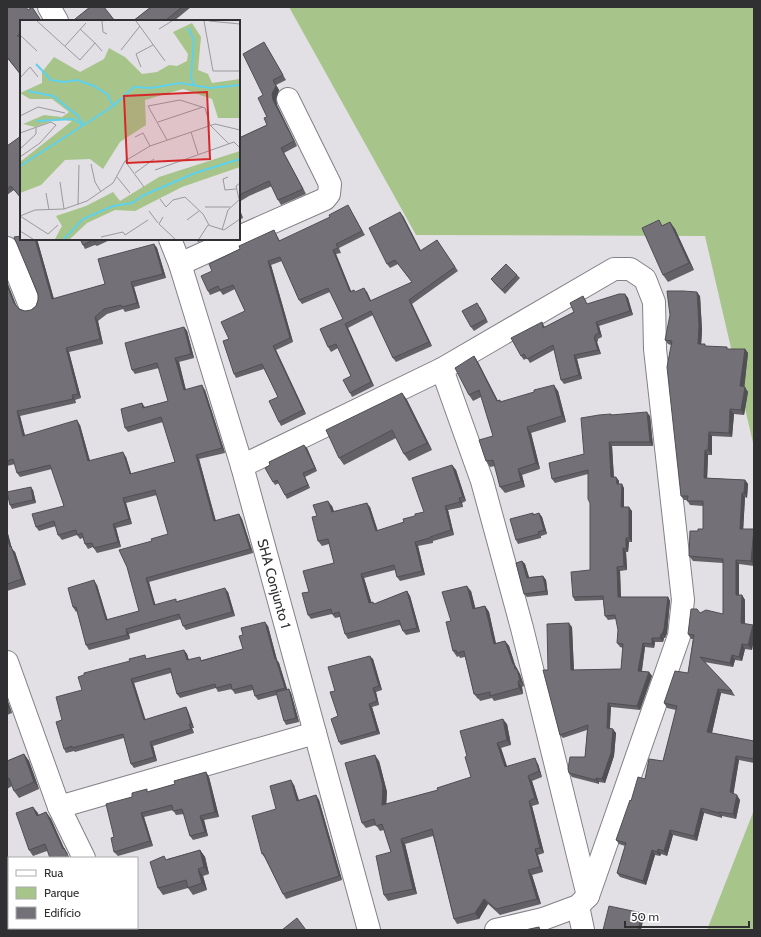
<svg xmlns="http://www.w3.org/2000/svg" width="761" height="937" font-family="Cabin,sans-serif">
  <rect width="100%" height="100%" fill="#e2dfe5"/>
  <g fill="#a7c58b">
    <path d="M289,7H754V447L705,236L416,235Z"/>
    <path d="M754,810V930H707Z"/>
  </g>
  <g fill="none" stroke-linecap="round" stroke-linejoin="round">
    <g stroke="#838086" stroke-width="24">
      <g id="minor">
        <path d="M49,7L57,21"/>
        <path d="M239,237L325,199L329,194L330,184L288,99"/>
        <path id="s1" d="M170,239L180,264L242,466L369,930"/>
        <path d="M7,248L29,303"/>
        <path d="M180,264L235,239"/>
        <path d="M442,369L482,481L522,628L588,896"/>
        <path d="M242,466L442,369L614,269H630L645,279L654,302L655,349L683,600L679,636L588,896L578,906L543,919L496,930"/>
        <path d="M7,662L59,807L84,858"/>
        <path d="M59,807L315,733"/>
        <path d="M578,906L583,930"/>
        <path d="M113,928L114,930"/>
      </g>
    </g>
    <use href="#minor" stroke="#fff" stroke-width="22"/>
  </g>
  <g fill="#636166">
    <path d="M7,7L28,10L32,7L41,21H21V75L7,58Z"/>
    <path d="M151,7H191L174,21H133Z"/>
    <path d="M267,47L286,80L276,85L279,90L276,99L277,105L297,146L284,153L306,194L281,205L278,200L272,186L249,196L239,202V138L267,125V117L263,95Z"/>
    <path d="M21,136V198L14,190L7,195V146Z"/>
    <path d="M239,208L243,218L239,220Z"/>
    <path d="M350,209L365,235L339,248L341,253L336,254L351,291L354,290L355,292H367L371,301L412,282L398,264L390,268L387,264L403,216L421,251L437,240L458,271L412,304L432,346L396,362L393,358L373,315L348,328L374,386L352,397L350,393L351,376L338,348L331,352L328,347L343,319L330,292L302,304L299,300L282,261L271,265L293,342L276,350L306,414L281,426L279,422L278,397L264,369L236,378L234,374L229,339L245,311L235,289L223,295L220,291L210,295L208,291L212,271L240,249L274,230L276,234L280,241Z"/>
    <path d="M670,222L675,229L694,270L668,282L663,275V225Z"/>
    <path d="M21,239H37L54,299L105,284L154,244L157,248L166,278L134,287L140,308L125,312L123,309L107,314L98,321L103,344L69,352L81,398L75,400L76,403L20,416L25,435L80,425L90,461L126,457L131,474L175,462L163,422L128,432L125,428L142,403L145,407L168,401L159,368L135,374L132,370L184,327L187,331L194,358L179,362L186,390H205L225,453L199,459L216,521L239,514L242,519L253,553L149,582L155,605L228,592L235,616L186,630L183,626L181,619L129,634L130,639L89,650L86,645L77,611L76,612L73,607L97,585L107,620L139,611L152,541L168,534L157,495L126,503L132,524L116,528L121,547L97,553L93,547L88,549L85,544L83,538L80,539L77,535L62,540L58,535L56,526L39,531L36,527L64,506L52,469L20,477L17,473L15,464L7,466V282L17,307L19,309L25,311L31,310L36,306L38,300V294Z"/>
    <path d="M80,239H112L97,246L95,245L85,249Z"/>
    <path d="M196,239H205L198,242Z"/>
    <path d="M517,275L520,278L505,294L494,283L491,279Z"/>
    <path d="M625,294L628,298L633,315L599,326L602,337L598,339V341L597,342L601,354L577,359L582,379L564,384L561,380L554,350L530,363L527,358L524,360L521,356L542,322L545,327L574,312L583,296L587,304Z"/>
    <path d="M700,296L702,330L701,344L706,346L728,349H745L748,353L744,387L748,392L744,415L734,414L732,437L712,436V455H708L707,478L745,480L748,484L747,498L745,497L743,529L754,530V566L739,564V595H742L745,600V624L754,627V638L752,650L745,649L742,661L735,660L733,667L704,662L732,691L735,696L721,693L712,733L754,741V763L739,760L733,794L740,800L736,819L722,816V818L704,813L697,841L673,835L667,856L661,854L660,856L655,855L646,885L620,877L617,873L625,846L619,844L616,840L631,801L645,779L663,761L676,710L667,708L664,703L688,673L693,639H691L688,634L700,613L723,614V563L693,561L689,556L698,531L703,529V506L690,505L687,500H684L681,496L671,345L668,344L665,340Z"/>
    <path d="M480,307L488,322L474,331L471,327Z"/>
    <path d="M474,356L478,362L498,401L500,400L501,402L558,391L566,422L531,433L540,469L522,475L525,487L505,493L500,487L495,466L490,467L486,461L493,436L481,397L473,401L469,395Z"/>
    <path d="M402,393L407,400L432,450L409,461L404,454L396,438L344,465L339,458Z"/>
    <path d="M611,414L612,415L650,416L653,446H612L614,477H616L619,481V484L624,488V507L632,511V542H629L628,552H626L627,570L620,571L621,597H668L670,601L667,633L665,638H664L663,642H655L654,648L645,647L642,671L649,672L652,676L640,710L611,707L610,728L616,733L614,756L605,783L599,782V784L572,777L569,773L585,757L587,730L563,738L560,735L548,670L572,627L574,670L621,669L623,648L620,647L617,643L618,630L616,619L608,620L605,616L603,600L575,601L573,597L590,570V503L588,474L555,483L552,479L584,454Z"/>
    <path d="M307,448L317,471L305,477L310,488L287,499L279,483L275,485L273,482Z"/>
    <path d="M452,465L456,470L466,501L462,503L463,507L448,510L454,535L433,541V543L418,546L425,575L400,581L397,577L395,570L364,578L371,602L374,604L407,591L410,596L420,632L406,635L403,631L400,625L348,639L345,634L340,617L335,618L332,614L311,619L308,615L309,592L334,563L329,544L322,546L318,541L317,516L332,506L334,511L370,507L378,531L404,522L424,512Z"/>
    <path d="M33,490L36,503L12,509L10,505Z"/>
    <path d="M533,513L534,515L539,513L542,517L547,534L541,536V538L518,544L516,540Z"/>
    <path d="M7,530L12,549L15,552L26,585L7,591Z"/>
    <path d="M522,561L525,564L529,577L543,576L546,580L548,595L527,597L524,594Z"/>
    <path d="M471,591L475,608L485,606L489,612L496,643L505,641L509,646L515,665L520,674L524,686L522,687L523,694L494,701L492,698L480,701L479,699H478L474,694L465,657L460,658L459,656L457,657L453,651L451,621Z"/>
    <path d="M268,626L277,660L279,663L287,689L291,693L299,722L286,725L284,721L277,695L258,700L255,696L253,690L235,694L232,689L218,692L216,688L180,698L177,694L171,673L134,683L145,720L186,707L188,711L194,728H192L194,733L153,746L157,761L134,768L131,764L124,738L75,752L74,751L66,753L64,749L62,720L82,690L148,659L184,650L187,654L189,660H202L243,649V635Z"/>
    <path d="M373,659L382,690L376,692L379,705L372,707L380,734L341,745L339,742L338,716L335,691Z"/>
    <path d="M7,699L12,713L7,715Z"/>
    <path d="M507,724L511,745L501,748L507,766L538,764L542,777L532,781L539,804L532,806L544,853L538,855L543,872L532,875L541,904L500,915L488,904L479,919L457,924L454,919L433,836L405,844L417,894L388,901L384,895L391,852L384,830L380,831L376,825L366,828L362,823L379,761L387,792L386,804L438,790L471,777L467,756Z"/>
    <path d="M24,754L29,761L39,789L19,798L14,791L12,786L7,789V761Z"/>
    <path d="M206,772L209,777L219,817L204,820L208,836L193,840L190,836L184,814L176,815L173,810L144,817L153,846L118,856L114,852V837L132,797L175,784Z"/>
    <path d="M294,785L299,800L316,795L319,800L342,880L286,899L283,894L265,858L262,854L276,809Z"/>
    <path d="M33,807L38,815L46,812L51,819L64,848L68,854L47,851L33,856L29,850Z"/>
    <path d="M200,850L205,857L209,874L203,876L207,890L193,895L188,888L163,895L158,888L167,859Z"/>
    <path d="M51,928H99V930H52Z"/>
  </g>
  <g fill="#504f53">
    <path d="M273,80L279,90L276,99L277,105L297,146L294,141L273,100L272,94Z"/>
    <path d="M281,148L284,153L306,194L303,189Z"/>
    <path d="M239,208L243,218L239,211Z"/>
    <path d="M400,212L403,216L423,255L420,251Z"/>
    <path d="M670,222L675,229L694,270L689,263Z"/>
    <path d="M35,239H37L55,303L52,299Z"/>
    <path d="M154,244L157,248L166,278L163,274Z"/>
    <path d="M333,250L336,254L353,296L350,292Z"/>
    <path d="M268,261L271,265L293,342L290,338Z"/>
    <path d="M7,282L17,308L14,303L7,285Z"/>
    <path d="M131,282L134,287L140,308L137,303Z"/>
    <path d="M364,288L367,292L373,305L370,301Z"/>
    <path d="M697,292L700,296L702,330L701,348L698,344Z"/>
    <path d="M625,294L628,298L633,315L630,311Z"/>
    <path d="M409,300L412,304L432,346L429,342Z"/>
    <path d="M95,317L98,321L103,344L100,339Z"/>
    <path d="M596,322L599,326L602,337L599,333Z"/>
    <path d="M345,324L348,328L374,386L371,382Z"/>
    <path d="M184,327L187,331L194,358L191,354Z"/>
    <path d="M594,337L597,342L601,354L598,350Z"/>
    <path d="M273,346L276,350L306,414L303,410Z"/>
    <path d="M66,348L69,352L81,398L78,394Z"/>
    <path d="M745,349L748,353L744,391L740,386Z"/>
    <path d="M574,355L577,359L582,379L579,375Z"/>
    <path d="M474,356L478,362L501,407L497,401Z"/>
    <path d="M175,358L179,362L187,395L184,390Z"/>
    <path d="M202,385L205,390L225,453L222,448Z"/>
    <path d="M554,385L558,391L566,422L562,416Z"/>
    <path d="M745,387L748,392L744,415L741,410Z"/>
    <path d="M402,393L407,400L432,450L427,443Z"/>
    <path d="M72,395L75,400L76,403L73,399Z"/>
    <path d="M730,409L734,414L732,437L729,433Z"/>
    <path d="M17,411L20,416L26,440L23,436Z"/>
    <path d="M647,412L650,416L653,446L650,442Z"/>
    <path d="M77,420L80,425L91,465L88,461Z"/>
    <path d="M527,427L531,433L540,469L536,463Z"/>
    <path d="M709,432L712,436V455L708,450Z"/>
    <path d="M609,442L612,446L614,481L611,477Z"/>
    <path d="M304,445L307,448L317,471L315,468Z"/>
    <path d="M705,450L708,455L707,482L704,478Z"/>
    <path d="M123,452L126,457L133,479L130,474Z"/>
    <path d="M196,455L199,459L217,526L214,521Z"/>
    <path d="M452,465L456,470L466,501L463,497Z"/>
    <path d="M518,469L522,475L525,487L521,481Z"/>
    <path d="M303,473L305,477L310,488L308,485Z"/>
    <path d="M616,477L619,481V488L617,484Z"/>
    <path d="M745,480L748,484L747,498L744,493Z"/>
    <path d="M622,484L624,488V511L621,507Z"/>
    <path d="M31,487L33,490L36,503L33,500Z"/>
    <path d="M742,493L745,497L743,534L740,529Z"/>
    <path d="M123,498L126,503L132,524L129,519Z"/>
    <path d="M459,498L462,503L463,507L460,502Z"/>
    <path d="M328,501L332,506L335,516L332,512Z"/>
    <path d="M367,503L370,507L379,536L376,531Z"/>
    <path d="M445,506L448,510L454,535L451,530Z"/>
    <path d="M629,507L632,511V542L629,538Z"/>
    <path d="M539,513L542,517L547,534L544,530Z"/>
    <path d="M239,514L242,519L253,553L250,549Z"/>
    <path d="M113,524L116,528L121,547L118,542Z"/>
    <path d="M754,529V566L751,561Z"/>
    <path d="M7,530L12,549L15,552L26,585L22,579L10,547L7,538Z"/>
    <path d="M626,538L629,542L628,552L626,549Z"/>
    <path d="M415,542L418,546L425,575L422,571Z"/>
    <path d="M623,548L626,552L627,570L624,566Z"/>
    <path d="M736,560L739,564V599L736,595Z"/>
    <path d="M522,561L525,564L530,581L527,578Z"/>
    <path d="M617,567L620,571L621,601L618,597Z"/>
    <path d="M361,574L364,578L373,607L369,603Z"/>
    <path d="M543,576L546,580L548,595L546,591Z"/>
    <path d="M146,578L149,582L157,610L154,605Z"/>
    <path d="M94,580L97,585L109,624L106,620Z"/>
    <path d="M467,586L471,591L477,614L473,609Z"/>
    <path d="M225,588L228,592L235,616L232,612Z"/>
    <path d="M407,591L410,596L420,632L417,628Z"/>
    <path d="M742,595L745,600V628L741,623Z"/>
    <path d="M668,597L670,601L667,633L665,638L662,634Z"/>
    <path d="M485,606L489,612L497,649L494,644Z"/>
    <path d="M265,622L268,626L277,660L279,663L288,692L285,688L275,659Z"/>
    <path d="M569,623L572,627L574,674L571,670Z"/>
    <path d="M753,625L754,627V638L752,650L748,645Z"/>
    <path d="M126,629L129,634L130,639L127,635Z"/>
    <path d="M661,634L664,638L663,642L660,638Z"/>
    <path d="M652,638L655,642L654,648L652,644Z"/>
    <path d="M505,641L509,646L515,665L520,674L524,686L520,681L513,664Z"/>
    <path d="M643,643L645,647L641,675L638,671Z"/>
    <path d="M742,644L745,649L742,661L739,657Z"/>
    <path d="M184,650L187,654L190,664L187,660Z"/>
    <path d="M732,655L735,660L733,667L730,663Z"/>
    <path d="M370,656L373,659L382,690L379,686Z"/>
    <path d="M649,672L652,676L640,710L637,706Z"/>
    <path d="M131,679L134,683L147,724L144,720Z"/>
    <path d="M518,681L522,687L523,694L519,688Z"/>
    <path d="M373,688L376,692L379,705L377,701Z"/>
    <path d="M289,689L291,693L299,722L296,718Z"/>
    <path d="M718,689L721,693L711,737L707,732Z"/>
    <path d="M7,699L12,713L8,707L7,705Z"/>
    <path d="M608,703L611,707L609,732L607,728Z"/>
    <path d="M369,704L372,707L380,734L377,731Z"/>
    <path d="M186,707L188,711L194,728L191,724Z"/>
    <path d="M503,719L507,724L511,745L507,740Z"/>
    <path d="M189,724L192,728L194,733L191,729Z"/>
    <path d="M613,729L616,733L614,756L605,783L602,779Z"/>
    <path d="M150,742L153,746L157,761L154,757Z"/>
    <path d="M497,743L501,748L509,773L505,767Z"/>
    <path d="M24,754L29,761L39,789L34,782Z"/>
    <path d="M375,755L379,761L387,792L386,810L382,805Z"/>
    <path d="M736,756L739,760L733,797L730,792Z"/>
    <path d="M535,758L538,764L542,777L539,771Z"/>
    <path d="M206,772L209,777L219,817L215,812Z"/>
    <path d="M528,776L532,781L539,804L535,798Z"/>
    <path d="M596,778L599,782V784L596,780Z"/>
    <path d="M291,780L294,785L300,805L297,801Z"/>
    <path d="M316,795L319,800L342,880L339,876Z"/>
    <path d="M737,795L740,800L736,819L733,814Z"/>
    <path d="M529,801L532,806L544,853L540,848Z"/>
    <path d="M33,807L38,813L41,822L37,816Z"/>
    <path d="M701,808L704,813L697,841L694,836Z"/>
    <path d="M46,812L51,819L67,855L63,849Z"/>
    <path d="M719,812L722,816V818L719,813Z"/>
    <path d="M141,813L144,817L153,846L150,841Z"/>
    <path d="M200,816L204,820L208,836L205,832Z"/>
    <path d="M670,830L673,835L667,856L664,851Z"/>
    <path d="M401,839L405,844L417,894L413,889Z"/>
    <path d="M535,849L538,855L543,872L540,867Z"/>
    <path d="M658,849L661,854L660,856L657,852Z"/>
    <path d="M200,850L205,857L209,874L204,867Z"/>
    <path d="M652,850L655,855L646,885L643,881Z"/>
    <path d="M198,869L203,876L207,890L202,883Z"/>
    <path d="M528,870L532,875L541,904L537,899Z"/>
    <path d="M484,899L488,904L479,919L475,913Z"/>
    <path d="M642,913L644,917L641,930H638Z"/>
  </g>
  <g fill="#737177" stroke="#504f53">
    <path d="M7,7H26L28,10L32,7L40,19L37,21H21V33L17,36H21V75L7,57Z"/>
    <path d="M90,7H104L115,21H77L75,19Z"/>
    <path d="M151,7H182L165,21H133Z"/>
    <path d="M264,42L283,75L273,80L276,86L272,94L273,100L294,141L281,148L303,189L278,200L269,181L239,195V138L267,125L264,118L267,117L258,98L263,95L243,54Z"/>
    <path d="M21,136V198L11,186L7,189V146Z"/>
    <path d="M348,205L362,231L336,244L338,248L333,250L350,292L354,290L355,292L364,288L370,301L412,282L395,260L387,264L369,228L400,212L420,251L437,240L455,267L409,300L429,342L393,358L371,311L345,324L371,382L350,393L343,380L351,376L336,344L328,347L320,329L343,319L328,288L299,300L280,257L268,261L290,338L273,346L303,410L279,422L269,401L278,397L262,364L234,374L223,341L229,339L221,322L245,311L233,285L220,290L218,286L208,291L201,276L212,271L209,264L240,249L239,246L274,230L279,241L330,217L329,215Z"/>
    <path d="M659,220L662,226L670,222L689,263L663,275L642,228Z"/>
    <path d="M21,236V239H35L52,299L105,284L98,259L154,244L163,274L131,282L137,303L122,307L121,305L104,309L95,317L100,339L66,348L78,394L72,395L73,399L17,411L23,436L77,420L88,461L123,452L130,474L175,462L161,417L125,428L121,409L142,403L143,408L168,401L157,363L132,370L125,343L184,327L191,354L175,358L184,390L202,385L222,448L196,455L214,521L239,514L250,549L146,578L154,605L176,599V602L225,588L232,612L183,626L179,614L126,629L127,635L86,645L76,607H73L68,588L94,580L106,620L139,611L127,567L119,550L152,541L151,539L168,534L155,490L123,498L129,519L113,524L118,542L94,548L92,543L85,544L82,533L77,535L76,530L58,535L54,521L36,527L32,514L64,506L50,465L17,473L13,459L7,461V285L14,303L19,309L25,311L31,310L36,306L38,300V294L14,237Z"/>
    <path d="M80,239H101L94,242L93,240L83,245Z"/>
    <path d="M506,264L517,275L502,290L491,279Z"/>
    <path d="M667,291H683L697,292L699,325L698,344H705V346L727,347V349H745L740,386L745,387L741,410L730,409L729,433L709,432L708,450H705L704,478L745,480L744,493H742L740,529H754L751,561L736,560V595H742L741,623L753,625L748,645L742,644L739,657L732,655L730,663L700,657L732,691L718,689L707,732L754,741V759L736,756L730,792L737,795L733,814L719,812V813L701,808L694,836L670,830L664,851L658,849L657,852L652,850L643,881L617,873L626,843L616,840L630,800L631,801L638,777L645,779L649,759L663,761L677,706L664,703L675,671L688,673L694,635L688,634L691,609H697L700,613L706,610L723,614V559L689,556L690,531H698V529H703V501H687L688,496H681L667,367L672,341L665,340L670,315Z"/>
    <path d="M619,294H625L630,311L596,322L599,333L595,335V337H594L598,350L574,355L579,375L561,380L553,345L527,359L524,354L521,356L511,338L542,322L543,328L574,312L570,303L583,296L587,304Z"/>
    <path d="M477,303L486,319L471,327L462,311Z"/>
    <path d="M474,356L497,401L500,400V402L534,392V390L554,385L562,416L527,427L536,463L518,469L521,481L500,487L493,460L486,461L479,440L493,436L479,390L469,395L455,368Z"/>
    <path d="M402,393L427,443L404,454L392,430L339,458L326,430Z"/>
    <path d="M647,412L650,442H609L611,477H616L617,484H622L621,507H629V538H626V549L623,548L624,566L617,567L618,597H668L664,629L662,634H661L660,638H652V644L643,643L638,671L649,672L637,706L608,703L607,728L613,729L611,753L602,779L596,778V780L569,773L568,769L570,757H585L588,725L560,735L543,670H548L547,624L569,623L571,670L621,669L623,644L617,643L618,630L615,615L605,616L603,596L573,597L571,572L590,570V503L588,499V470L552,479L549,463L584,454L581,418L599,415L611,414V415Z"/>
    <path d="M304,445L315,468L303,473L308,485L285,495L277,480L273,482L265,468L270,465L269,462Z"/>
    <path d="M452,465L463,497L459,498L460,502L445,506L451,530L430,537V538L415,542L422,571L397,577L394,565L361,574L369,603L373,602L374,604L407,591L417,628L403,631L399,620L345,634L339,612L332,614L331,609L308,615L302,593L309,592L303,571L334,563L328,539L318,541L312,517L317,516L313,505L328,501L332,512L367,503L376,531L404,522L403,519L415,516V514L424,512L412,478Z"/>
    <path d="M31,487L33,500L10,505L7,492Z"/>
    <path d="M533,513V515L539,513L544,530L538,532L539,534L516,540L510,519Z"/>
    <path d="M7,538L10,547L11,546L22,579L7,584Z"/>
    <path d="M522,561L527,578L543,576L546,591L524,594L516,563Z"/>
    <path d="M467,586L473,609L485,606L494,644L505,641L513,664H514L515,669H517L520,681H518L519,688L490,696V692L477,695L476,694H474L464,651L457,653L456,650L453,651L446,622L451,621L442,592Z"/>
    <path d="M265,622L275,659H276L285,688L255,696L252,685L232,690L231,684L216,688L215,684L177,694L170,668L131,679L144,720L186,707L191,724H189L191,729L150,742L154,757L131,764L123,734L72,748V746L64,749L56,722L62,720L56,697L82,690L78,677L84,675V673L130,661L129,659L145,655L146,659L184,650L187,660L200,657L201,661L243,649L239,636L243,635L241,628Z"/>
    <path d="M370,656L379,686L373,688L377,701L369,704L377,731L339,742L331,719L338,716L330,692L335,691L328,667Z"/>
    <path d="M289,689L296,718L284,721L276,692Z"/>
    <path d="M503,719L507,740L497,743L505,767L535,758L539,771L528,776L535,798L529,801L540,848L535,849L540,867L528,870L537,899L496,909L484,899L475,913L454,919L432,829L401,839L413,889L384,895L376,856L391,852L382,824L376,826L374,819L362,823L345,763L375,755L383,786L382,805L438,790L437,788L471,777L465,757L467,756L460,731Z"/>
    <path d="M24,754L34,782L14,791L9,778L7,779V761Z"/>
    <path d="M206,772L215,812L200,816L205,832L190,836L182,809L173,811L172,805L141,813L150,841L114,852L111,838L114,837L106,804L132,797V793L147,789V792L175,784L174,781Z"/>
    <path d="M291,780L297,801L316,795L339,876L283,894L263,853L262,854L252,816L276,809L270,786Z"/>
    <path d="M33,807L37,816L46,812L63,849L64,848L69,858H50L45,844L29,850L16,813Z"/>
    <path d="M200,850L204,867L198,869L202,883L188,888L186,880L158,888L150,862L164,856L166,860Z"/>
    <path d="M609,906L642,913L638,930H603Z"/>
    <path d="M297,918L306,930H282Z"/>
    <path d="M539,927L540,930H525Z"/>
    <path d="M51,928H94L87,930H52Z"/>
  </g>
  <g text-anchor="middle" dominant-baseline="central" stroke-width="4" stroke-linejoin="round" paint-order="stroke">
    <g font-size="14" fill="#302f31" stroke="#fff">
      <text stroke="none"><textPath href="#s1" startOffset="360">SHA Conjunto 1</textPath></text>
    </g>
  </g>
  <g transform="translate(20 20)">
    <rect width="220" height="220" fill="#e2dfe5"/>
    <path d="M172,3L181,17L178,50L188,54L192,63L220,59V98H198L192,79L163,69L125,80L126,105L100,122L83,149L70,139L45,140L21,165L0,173V142L52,101L37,99L15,107L3,104L24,95L42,97L49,92L32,79H10L0,73L22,63V52L34,37L60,52L84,39L89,28L105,37L122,54L137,52L149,45L157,46L167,41L168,34L153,12ZM220,131V147L162,167L115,191L95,190L67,203L50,219H35L42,206L36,196L66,186L93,172L100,181L139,157Z" fill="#a7c58b"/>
    <path fill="none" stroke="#5ed1ec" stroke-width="2" d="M168,8L174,20L171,58L174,65M16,44L31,60L44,62L57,60L74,66L88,75L93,86M8,71L33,76L58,96L63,105M17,101L53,99L63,105M0,146L93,86L114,67L131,68L160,63L190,68L220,65M44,219L63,199L93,186L112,183L124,175L175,153L220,139"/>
    <path fill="none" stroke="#9b999d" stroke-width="1" d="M17,1L60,40L75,23L82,31M82,1L83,12L87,14M116,1L145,41M184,1L193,51H220M189,1L220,4M60,9L75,23M139,9L152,1M0,15L17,31M45,26L66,3M101,30L120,6M121,47L116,34L133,25M0,58L10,47L18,57M0,96L18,87L45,93M138,102L183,87M171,112L178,134M0,113L31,102L36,105L20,123L0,137M115,117L123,113L130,126M147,120L128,86L160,80L185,88L190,105L209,124M0,129L16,114V108M105,141L124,167M71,144L75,162L81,172M135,150L214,122L220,128M115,153L134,139M97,157L110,173M208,157L203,159L205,170L216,169M40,162L44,189M26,173L29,190M140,179L146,187L153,180L165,177L183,194L189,205M219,179L216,166L220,163M58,185L59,145M185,187H210M129,191L138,203M0,196L15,190L44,189L67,181L93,163L105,141L130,126L195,104L220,110M0,196L28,214L38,205M143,197L139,204L155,219M167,200L179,191M202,210L208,190L220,179M0,211L13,219M105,215L128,200M81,217L103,212L105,215M179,219L188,205L204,210L220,199"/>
    <path fill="#d62828" fill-opacity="0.15" stroke="#d62828" stroke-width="2" d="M187,72L190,139L107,143L104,76Z"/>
    <rect width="220" height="220" fill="none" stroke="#302f31" stroke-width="2"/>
  </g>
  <rect width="761" height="937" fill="none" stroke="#302f31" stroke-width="16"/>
  <rect x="8" y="857" width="130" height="72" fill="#ffffff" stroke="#acacad"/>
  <rect x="16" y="870" width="20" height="6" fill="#ffffff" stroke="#acacad"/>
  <text x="44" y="877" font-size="12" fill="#302f31">Rua</text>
  <rect x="16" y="887" width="20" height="12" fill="#a7c58b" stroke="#acacad"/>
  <text x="44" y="897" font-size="12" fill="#302f31">Parque</text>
  <rect x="16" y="907" width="20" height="12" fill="#737177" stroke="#acacad"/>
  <text x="44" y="917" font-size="12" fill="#302f31">Edifício</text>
  <path d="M625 921v6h124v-6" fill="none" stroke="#302f31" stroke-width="2"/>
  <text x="631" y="921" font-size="12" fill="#302f31" stroke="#ffffff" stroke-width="3" paint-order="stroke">50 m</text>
</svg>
